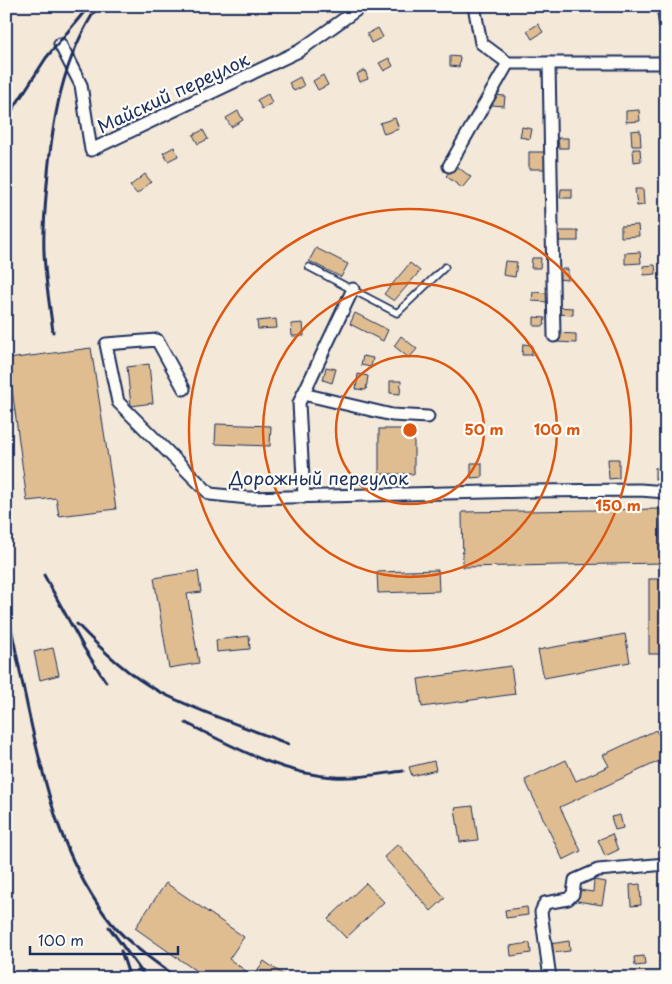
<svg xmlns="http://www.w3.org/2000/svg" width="672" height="984" font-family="'Playpen Sans',sans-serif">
  <rect width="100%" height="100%" fill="#f4e9d8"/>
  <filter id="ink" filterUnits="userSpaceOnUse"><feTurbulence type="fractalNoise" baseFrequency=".02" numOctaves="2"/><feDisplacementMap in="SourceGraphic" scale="10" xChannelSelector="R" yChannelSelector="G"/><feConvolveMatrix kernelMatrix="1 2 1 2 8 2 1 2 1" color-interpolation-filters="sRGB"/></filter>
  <g filter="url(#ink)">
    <g fill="#dfbd91" stroke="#1b2f5e">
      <path d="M480,6H495V10L480,9Z"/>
      <path d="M538,24L543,32L532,39L527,31Z"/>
      <path d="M378,28L383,37L371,43L367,34Z"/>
      <path d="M450,56L460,57L459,67L450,66Z"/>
      <path d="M389,58L393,66L384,71L379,63Z"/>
      <path d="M365,70L368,79L360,82L357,74Z"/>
      <path d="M323,75L328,85L318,90L313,81Z"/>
      <path d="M300,77L304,86L294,91L289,83Z"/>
      <path d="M268,94L272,103L262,109L257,100Z"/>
      <path d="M493,95L505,96L504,106L492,105Z"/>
      <path d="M639,110L640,121L626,122V111Z"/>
      <path d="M238,111L243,120L231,127L226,118Z"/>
      <path d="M395,118L399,129L384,134L380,123Z"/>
      <path d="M522,127L532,129L530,139L520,137Z"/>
      <path d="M203,130L208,139L198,144L193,135Z"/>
      <path d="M640,130L641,146H632L631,131Z"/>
      <path d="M558,138H568V148H559Z"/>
      <path d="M174,147L178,156L168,161L163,153Z"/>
      <path d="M633,149H640L641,161L634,162Z"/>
      <rect x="529" y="152" width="16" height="17"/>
      <path d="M455,165L471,177L462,188L446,176Z"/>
      <path d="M145,174L151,182L137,194L130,186Z"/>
      <path d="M561,189H572V198H560Z"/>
      <path d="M635,189H643L644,205L637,206Z"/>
      <path d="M638,225L639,236L621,237V226Z"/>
      <rect x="559" y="231" width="19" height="10"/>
      <path d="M316,248L348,264L341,277L309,261Z"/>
      <path d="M640,252L641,263L625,264V253Z"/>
      <path d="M532,258H541L540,268H531Z"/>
      <path d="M505,261L517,262L515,277L503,275Z"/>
      <path d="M410,263L420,271L394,301L384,294Z"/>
      <path d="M655,265L656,274L644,275L643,266Z"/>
      <path d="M557,269H568V280L557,279Z"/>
      <path d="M533,292L547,293V302L532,301Z"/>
      <path d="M555,307L573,308V315L555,314Z"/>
      <path d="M355,313L388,330L383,341L350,324Z"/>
      <path d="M534,317L545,318L544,326H534Z"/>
      <path d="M276,319L277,328L258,329L257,321Z"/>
      <path d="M303,323L304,336H292L291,324Z"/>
      <path d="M556,333L576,334V343L556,342Z"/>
      <path d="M401,336L417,349L409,358L394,346Z"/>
      <path d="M523,344L532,345V355H522Z"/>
      <path d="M91,348L116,509L59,516L56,498L27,501L8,359Z"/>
      <path d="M363,356L373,358L371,367L361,365Z"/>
      <path d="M149,364L153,403L131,406L127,367Z"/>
      <path d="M326,367L336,369L332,383L323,380Z"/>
      <path d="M358,374L368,376L366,390L356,389Z"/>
      <path d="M390,381H401L400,394L390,393Z"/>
      <path d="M216,424L271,426L270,446L215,444Z"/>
      <rect x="379" y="429" width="35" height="45"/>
      <path d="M608,459H619V478L609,479Z"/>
      <path d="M471,463H482V477L471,478Z"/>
      <rect x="655" y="468" width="11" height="11"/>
      <path d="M660,509L661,563L463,567L462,512Z"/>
      <path d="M438,570L439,591L378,593L377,572Z"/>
      <path d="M198,571L201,592L187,594L199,663L169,668L154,578Z"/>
      <rect x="649" y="579" width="17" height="75"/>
      <path d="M625,634L630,662L544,678L538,650Z"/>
      <path d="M249,636L250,649L217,652L216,640Z"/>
      <path d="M53,648L59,675L40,680L34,652Z"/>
      <path d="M511,666L515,694L422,707L418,679Z"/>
      <path d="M656,730L666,751V758L560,807L581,851L563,860L525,780L566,760L576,781L609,766L603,755Z"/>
      <path d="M434,761L436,770L412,776L409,767Z"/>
      <path d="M473,806L478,840L460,842L455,808Z"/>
      <path d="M620,815L623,828L615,830L611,817Z"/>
      <path d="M612,834L618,850L605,856L598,840Z"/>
      <path d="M398,844L445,898L431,911L384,857Z"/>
      <path d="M594,880L606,882L602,905L577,901L579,890L593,892Z"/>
      <path d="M166,883L244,937L229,959L253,976L264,961L288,978H206L135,928Z"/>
      <path d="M366,883L384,902L346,938L328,919Z"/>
      <path d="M640,884L641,905L631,906L630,885Z"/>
      <path d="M527,907L528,915L506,918L505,910Z"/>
      <path d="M569,941L570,951L552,953L550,944Z"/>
      <path d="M530,943L531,953L511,956L510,946Z"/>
      <path d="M644,956L645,965L635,966L634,957Z"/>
    </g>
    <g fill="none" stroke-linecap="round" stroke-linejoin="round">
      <g stroke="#1b2f5e" stroke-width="9">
        <path id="service" d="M309,267L397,313L445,267"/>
      </g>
      <g stroke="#1b2f5e" stroke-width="15">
        <g id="minor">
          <path d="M474,6L481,43L508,63H666"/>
          <path d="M663,6L666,27"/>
          <path d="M60,44L81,85L91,150L299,51L362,6"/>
          <path d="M549,63L554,336"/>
          <path d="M449,166L508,63"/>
          <path d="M184,389L157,340L106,344L118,402L210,494L248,498L529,491L640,490L666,492"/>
          <path d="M303,394L392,415L428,417"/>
          <path d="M304,497L299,403L353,289"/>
          <path d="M550,978L541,912L545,903L568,899L573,894L575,880L598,870L666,864"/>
        </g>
      </g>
      <use href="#service" stroke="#fdfcf7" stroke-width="5.5"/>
      <use href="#minor" stroke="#fdfcf7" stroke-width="11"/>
      <g stroke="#1b2f5e" stroke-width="3">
        <path d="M6,120L46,58L89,6"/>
        <path d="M53,332C50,306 45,279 44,252C43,230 45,207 47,184C52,121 62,59 98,6"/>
        <path d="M44,575L84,648L106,682"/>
        <path d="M6,601C14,644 23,686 32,728C48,797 63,857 105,915C124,941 151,959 177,978"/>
        <path d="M77,624C101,649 129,676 160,692C201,713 246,727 288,744"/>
        <path d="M186,723C232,746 281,774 334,777C356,779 380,774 403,771"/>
        <path d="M109,927L146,978"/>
        <path d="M121,951L130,978"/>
      </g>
    </g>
  </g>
  <g fill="none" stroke="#de5710" stroke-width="2.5">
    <circle cx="410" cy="430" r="74"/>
    <circle cx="410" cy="430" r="147"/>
    <circle cx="410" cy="430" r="221"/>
  </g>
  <g text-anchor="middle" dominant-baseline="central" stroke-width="4.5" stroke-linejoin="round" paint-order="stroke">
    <g font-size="18" fill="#1b2f5e" stroke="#fdfcf7">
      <text transform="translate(173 92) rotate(-25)">Майский переулок</text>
      <text x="319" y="477">Дорожный переулок</text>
    </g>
  </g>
  <circle cx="410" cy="430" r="8" fill="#de5710" stroke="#fdfcf7" stroke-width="2.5"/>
  <g font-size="15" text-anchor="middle" font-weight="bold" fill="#de5710" stroke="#fdfcf7" stroke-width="4.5" stroke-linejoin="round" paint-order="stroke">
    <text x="484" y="435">50 m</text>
    <text x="557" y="435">100 m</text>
    <text x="618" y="511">150 m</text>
  </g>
  <rect width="672" height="984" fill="none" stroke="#fdfcf7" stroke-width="25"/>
  <rect x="12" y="12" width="647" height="959" fill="none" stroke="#1b2f5e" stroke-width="2" filter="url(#ink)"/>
  <path d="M30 946v8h148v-8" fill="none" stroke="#1b2f5e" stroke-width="2.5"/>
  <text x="38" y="946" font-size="15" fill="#1b2f5e" stroke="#fdfcf7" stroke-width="4" paint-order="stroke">100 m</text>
</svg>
